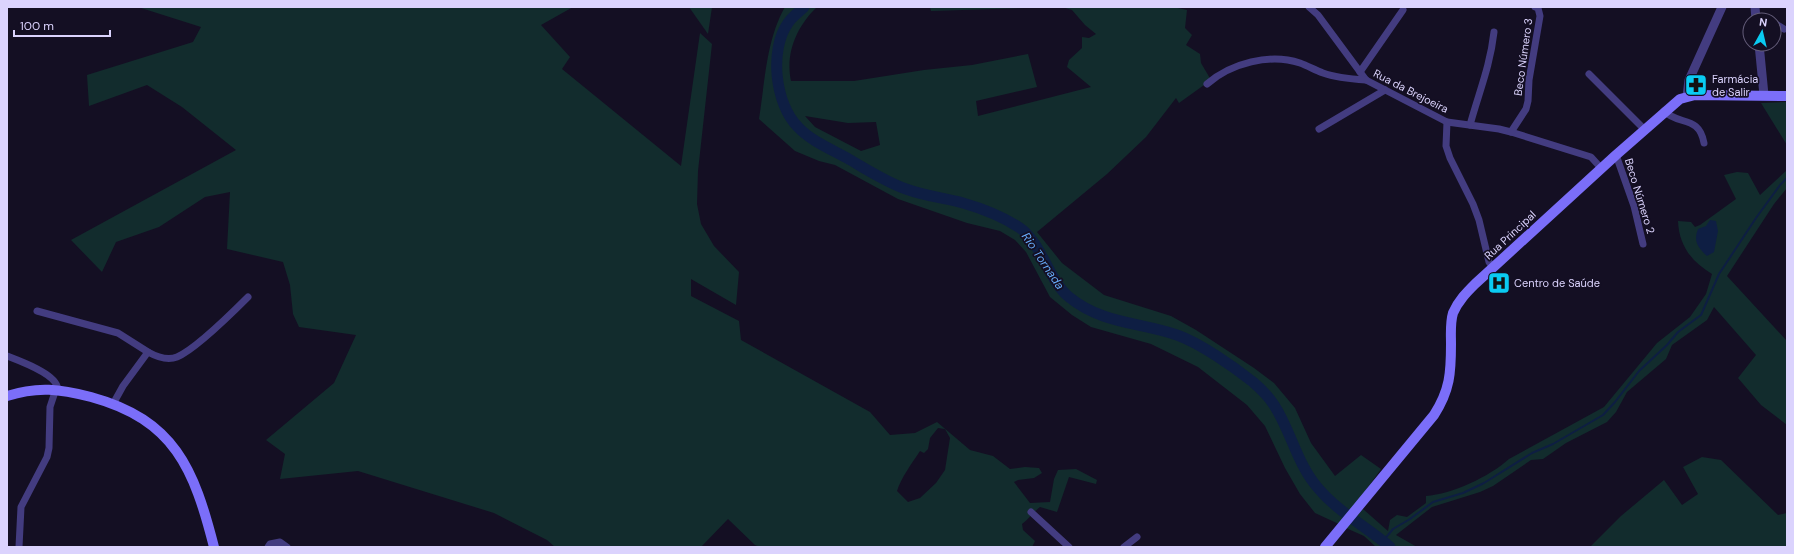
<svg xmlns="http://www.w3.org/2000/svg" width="1794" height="554" font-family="'DM Sans',sans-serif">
  <rect width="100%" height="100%" fill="#140f23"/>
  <g fill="#122c2d" fill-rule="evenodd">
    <path d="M138,7H573L541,25L570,57L562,69L681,166L700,33L712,44L698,171L697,204L701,224L714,246L739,272L736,305L691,279V296L739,321L741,340L870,412L890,435L915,433L937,422L970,450L993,456L1010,469L1025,467L1039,468L1042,473L1034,478L1018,480L1014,482L1030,503L1050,502L1054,479L1058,470L1076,469L1097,480L1096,484L1069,477L1057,512L1040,507C1033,512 1029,519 1022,524L1023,530L1035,541L1032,547H760L755,545L728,519L701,547H555L547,540L494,513L358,471L280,479L285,454L266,440L334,383L356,335L299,327L293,314L290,285L283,262L227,249L230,192L205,197L159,227L116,242L102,272L71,240L236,150L182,107L147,85L89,106L87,75L193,42L201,27ZM938,428L945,429L950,438L945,470L936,483L920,498L908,502L897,491C901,478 912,463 920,451L924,453L928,449L930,438Z"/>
    <path d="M689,7H712L708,34Z"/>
    <path d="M785,7H817C797,26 785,53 791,81H854L924,70L972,65L1028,54L1037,87L976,101L978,116L1091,87L1067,67L1069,60L1082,48V37L1089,38L1096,34L1085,25L1072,10L1062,7H1173L1187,10L1185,28L1192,35L1186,45L1200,54L1201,63L1211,80L1179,103L1176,98L1146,137L1107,174L1037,232L1062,263L1104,295L1171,316L1196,330L1254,368L1274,383L1295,408L1311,443L1335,476L1361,455L1381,469L1341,525L1315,513L1300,494L1285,468L1265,426L1247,405L1198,367L1151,344L1091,327L1072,315L1050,297L1026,252L1015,240L1000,231L967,223L898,199L835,165L819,161L795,151L759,119C765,82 766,40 785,7ZM805,116L848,123L876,122L880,145L861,151L815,127Z"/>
    <path d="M930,7H1060L931,11Z"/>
    <path d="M1787,102V145L1761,103Z"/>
    <path d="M1787,170V188L1774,204L1727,276L1787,341V425L1761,405L1738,378L1756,355L1714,307L1707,320L1672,345L1666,359L1627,392L1616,412L1607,422L1566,443L1543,459L1531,460L1493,486L1480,492L1432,507L1396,535L1417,547H1376L1364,536L1346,528L1363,509L1388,531L1390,520L1397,515L1407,517L1426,503V496C1452,494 1489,477 1509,459L1604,407L1657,343L1690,317L1706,294L1712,274C1692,262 1679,246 1678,221L1691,222L1695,227L1700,225L1736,199L1724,175L1737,172L1748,173L1760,195Z"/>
    <path d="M1702,457L1721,460L1778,515L1787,513V547H1590L1621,516L1664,480L1682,505L1698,494L1683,467Z"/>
  </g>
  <path fill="#0e1e43" d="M1710,220L1716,221L1718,231L1714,252L1707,256C1698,248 1693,241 1698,229L1706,226Z"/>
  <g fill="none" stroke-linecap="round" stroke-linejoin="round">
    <path stroke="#0e1e43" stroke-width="2" d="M1383,541L1393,529L1410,519L1433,502L1463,493L1484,483L1532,453L1553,444L1603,415L1615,402L1639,371L1667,345L1678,332L1701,315L1719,274L1756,218L1780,185L1787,178"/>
    <path stroke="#0e1e43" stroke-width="11" d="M804,7C799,12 792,17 788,23C769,50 775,104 798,127C811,141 831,149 847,158C866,169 886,182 906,189C925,196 944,198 963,203C984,209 1002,216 1020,228C1041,242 1049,281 1069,297C1102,324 1139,322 1177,335C1200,343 1234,367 1253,382C1260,388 1269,397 1274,405C1291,431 1297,464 1318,488C1338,512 1367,527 1390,547"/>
    <g stroke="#433c80" stroke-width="7">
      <path d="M1309,7L1318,15L1366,80L1447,122L1499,129L1511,132L1591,157L1601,168"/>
      <path d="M1756,16L1768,20"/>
      <path d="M1774,23L1784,29"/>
      <path d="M1360,72L1403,10"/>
      <path d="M1589,74L1644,129"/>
      <path d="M1207,84C1231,63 1270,53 1300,63C1308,66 1315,70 1323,73C1337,78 1351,79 1366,80"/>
      <path d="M1664,111C1679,126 1699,115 1704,143"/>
      <path d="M1447,122L1446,146L1450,158L1473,204L1479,220L1489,262L1493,267"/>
      <path d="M1470,125C1479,92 1490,67 1494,32"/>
      <path d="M1319,129L1385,90"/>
      <path d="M1511,132L1526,109L1528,101L1529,80L1540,16L1538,8L1535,7"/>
      <path d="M1616,155L1634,206L1643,244"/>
      <path d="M37,311L118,333L148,352"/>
      <path d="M7,356C20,361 53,373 57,386L50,407L49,448L47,457L21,507L19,547"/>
      <path d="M113,404L123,386L148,352C157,357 167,361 177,357C196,349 233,312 248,297"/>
      <path d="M1031,512L1069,547"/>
      <path d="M268,547L270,544L280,542L287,547"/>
      <path d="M1124,547L1137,537"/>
    </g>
    <g stroke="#433c80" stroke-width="9">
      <path d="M1755,7L1756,20"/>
      <path d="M1759,44L1764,95"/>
      <path d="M1687,96L1689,80L1722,7"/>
    </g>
    <g stroke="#7b6ef9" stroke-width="10">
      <path d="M7,396C38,386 60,389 91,397C175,420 194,469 214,547"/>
      <path d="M1325,547L1434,415C1450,390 1451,373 1451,344C1451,334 1450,323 1453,313C1458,301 1467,292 1475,284L1616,155L1680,99L1695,95L1787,96"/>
    </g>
  </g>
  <defs>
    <g id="pharmacy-square" transform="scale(1.15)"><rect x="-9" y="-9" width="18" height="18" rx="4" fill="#0acbf2" stroke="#140f23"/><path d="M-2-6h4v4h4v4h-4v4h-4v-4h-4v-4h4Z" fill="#111"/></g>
    <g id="hospital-square" transform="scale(1.15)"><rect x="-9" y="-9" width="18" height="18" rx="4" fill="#0acbf2" stroke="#140f23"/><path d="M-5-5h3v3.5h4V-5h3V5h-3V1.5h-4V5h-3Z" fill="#111"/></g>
  </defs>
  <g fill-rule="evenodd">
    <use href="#pharmacy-square" x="1696" y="85"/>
    <use href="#hospital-square" x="1499" y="283"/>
  </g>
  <g text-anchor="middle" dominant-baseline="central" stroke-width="3.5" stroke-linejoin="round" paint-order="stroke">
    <g font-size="11" fill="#dbd3fd" stroke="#140f23">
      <text transform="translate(1523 57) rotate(-82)">Beco Número 3</text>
      <text transform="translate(1411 91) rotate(27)">Rua da Brejoeira</text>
      <text transform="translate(1640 196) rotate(73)">Beco Número 2</text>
      <text transform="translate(1510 235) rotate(-43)">Rua Principal</text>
    </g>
    <g font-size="11" fill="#dbd3fd" stroke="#140f23" text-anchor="start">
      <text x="1712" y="79">Farmácia<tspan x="1712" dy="13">de Salir</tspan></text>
      <text x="1514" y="283">Centro de Saúde</text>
    </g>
    <g font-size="12" font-style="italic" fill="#66aaf8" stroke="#140f23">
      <text transform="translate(1043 261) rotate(56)">Rio Tornada</text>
    </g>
  </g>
  <rect width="1794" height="554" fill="none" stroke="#dbd3fd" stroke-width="16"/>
  <g transform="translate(1762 32) rotate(8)"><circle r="19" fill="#140f23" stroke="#645d7a"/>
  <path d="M0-3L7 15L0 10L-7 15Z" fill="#0acbf2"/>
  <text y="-6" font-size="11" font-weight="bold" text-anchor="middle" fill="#dbd3fd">N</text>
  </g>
  <path d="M14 30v6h96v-6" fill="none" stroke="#dbd3fd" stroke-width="2"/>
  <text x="20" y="30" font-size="12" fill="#dbd3fd" stroke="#140f23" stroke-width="3" paint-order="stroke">100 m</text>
</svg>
